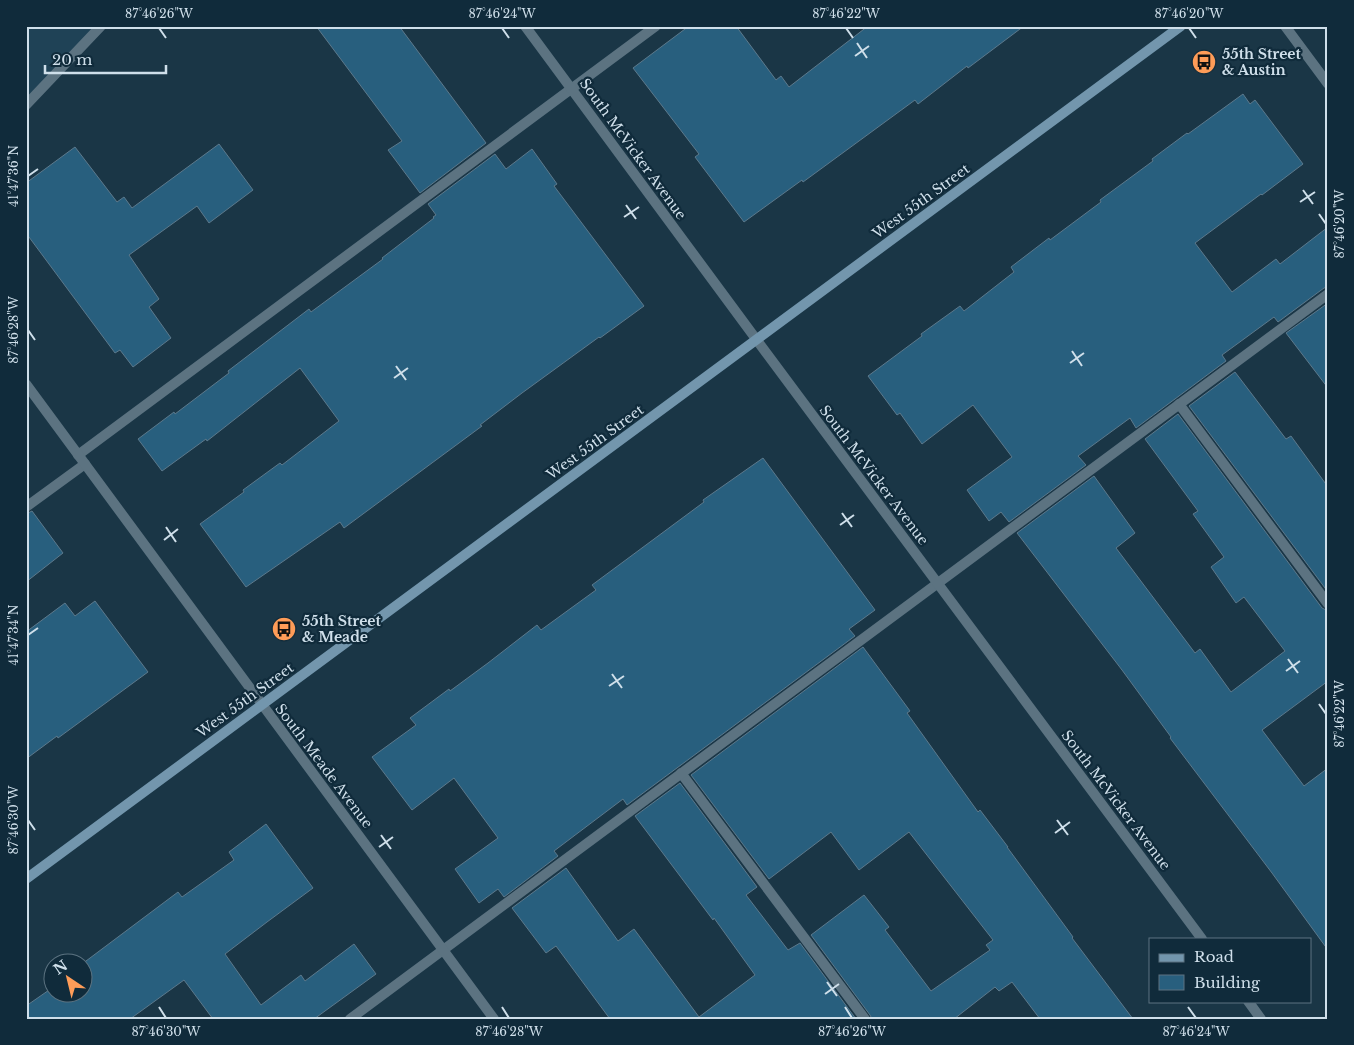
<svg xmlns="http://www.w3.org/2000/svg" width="1354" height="1045" font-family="'Libre Baskerville',serif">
  <rect width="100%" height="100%" fill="#1a3646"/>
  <path fill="#1f4256" d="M26,26H106L26,111Z"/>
  <g fill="#285f7e" stroke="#5c798c">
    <path d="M316,26H399L486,143L420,193L388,150L402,141Z"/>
    <path d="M689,26H736L776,80L781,76L789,87L868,26H1024L968,68L967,66L918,104L915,100L803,182L802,180L744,222L695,157L699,154L633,68Z"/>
    <path d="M1243,94L1250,104L1255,100L1303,164L1262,195L1261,194L1195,243L1232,292L1276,259L1280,264L1328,227V287L1324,288L1278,322L1274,317L1222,355L1226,361L1136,428L1130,418L1078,456L1086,465L1009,522L1001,512L989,521L967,490L1012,457L973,405L922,444L900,413L897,415L868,376L922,336L921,334L960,306L964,311L1014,272L1011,267L1049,238L1050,240L1101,202L1100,200L1153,161L1152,159L1187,133L1188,134Z"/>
    <path d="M219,144L253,190L209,223L197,206L129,255L159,299L149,307L171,338L133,367L120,350L115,353L26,233V183L75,147L117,202L124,197L132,208Z"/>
    <path d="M532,149L557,184L554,186L644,306L600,338L599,337L522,393L480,425L482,426L344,528L340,522L246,587L200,524L244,492L243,490L280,463L282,465L339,421L300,368L207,441L206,439L162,471L138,439L174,412L175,414L229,373L228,371L309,309L311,312L383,259L382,258L434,218L433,217L436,215L428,204L495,154L506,169Z"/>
    <path d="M1328,303V388L1286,333Z"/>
    <path d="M1235,372L1286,439L1291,436L1328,487V592L1189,406Z"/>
    <path d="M1178,414L1322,608L1328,611V681L1262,730L1304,786L1328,768V950L1272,873L1170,738L1171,737L1122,670L1017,533L1094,476L1135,533L1116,548L1195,653L1200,649L1231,692L1285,651L1244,597L1236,603L1211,567L1224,557L1193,514L1198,511L1145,439Z"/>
    <path d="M763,458L875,610L849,629L855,636L627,805L623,799L554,851L558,856L504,897L498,889L479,903L455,869L498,838L454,778L412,810L372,757L416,725L410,718L449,689L450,691L488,663L537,625L541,630L596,590L592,585L704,502L703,500Z"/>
    <path d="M32,511L63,553L26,582V514Z"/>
    <path d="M95,601L148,672L58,738L57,736L26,759V632L65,603L75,616Z"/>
    <path d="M863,647L910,711L907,713L978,812L980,810L1008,847H1007L1073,937L1072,938L1133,1019H1040L1012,982L999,991L995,987L954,1019H872L870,1015L811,935L864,895L889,927L885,930L931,991L990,950L986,945L993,940L909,832L859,870L831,832L769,879L691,775Z"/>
    <path d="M680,783L757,887L746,895L788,950L800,943L856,1019H610L556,946L546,953L512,908L566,868L618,941L634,929L699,1017L755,975L714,918L713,920L635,816Z"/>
    <path d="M266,824L313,888L267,922L225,954L261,1005L301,975L305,981L354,944L376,974L314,1019H213L184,980L130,1019H26V1006L52,988L51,987L52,985V992H82V964L178,892L182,897L234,860L229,852Z"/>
  </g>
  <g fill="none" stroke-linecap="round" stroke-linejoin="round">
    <g stroke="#5c7381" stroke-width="10">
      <path d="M26,105L101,26"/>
      <path d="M1179,404L1328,604"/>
      <path d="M78,455L656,26"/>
      <path d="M26,507L85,464"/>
      <path d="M681,773L865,1019"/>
      <path d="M350,1019L1328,294"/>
    </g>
    <g stroke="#5c7381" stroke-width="10">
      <path d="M525,26L756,339L1202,939"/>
      <path d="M26,384L494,1019"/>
      <path d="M1248,1001L1261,1019"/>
    </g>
    <path stroke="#5c7381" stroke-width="10" d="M1285,26L1328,84"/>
    <path stroke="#7396ad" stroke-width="10" d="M26,879L1181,26"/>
  </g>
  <path fill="none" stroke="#cfdfea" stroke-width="2" d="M159,28L166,38M502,28L509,38M846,28L853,38M1189,28L1196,38M857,43L867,58M855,56L869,46M28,176L38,169M1303,190L1313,204M1300,202L1315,192M626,205L636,219M1319,214L1326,224M624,217L639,207M28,330L35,340M1072,351L1082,366M1070,363L1084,353M396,366L406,380M394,378L408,368M842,513L852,527M840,525L854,515M166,527L176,542M164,540L178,529M28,635L38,628M1288,659L1298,673M1286,671L1300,661M612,674L622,688M609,686L624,676M1319,704L1326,714M28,820L35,830M1057,820L1068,835M1055,833L1070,822M381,835L391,849M379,847L393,837M827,982L837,996M825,994L839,984M159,1007L166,1018M502,1007L509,1018M845,1007L852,1018M1188,1007L1196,1018"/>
  <defs>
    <g id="bus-disc" transform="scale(1.25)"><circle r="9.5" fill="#fe9c58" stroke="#102b3b"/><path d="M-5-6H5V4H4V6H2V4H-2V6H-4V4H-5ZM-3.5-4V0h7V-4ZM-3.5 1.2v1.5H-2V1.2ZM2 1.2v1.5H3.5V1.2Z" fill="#111"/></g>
  </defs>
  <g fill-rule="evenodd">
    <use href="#bus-disc" x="1204" y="62"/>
    <use href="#bus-disc" x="284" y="629"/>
  </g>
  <g text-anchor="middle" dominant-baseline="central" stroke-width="4.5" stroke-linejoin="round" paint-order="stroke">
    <g font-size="14" font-weight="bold" fill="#cfdfea" stroke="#102b3b" text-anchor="start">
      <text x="1222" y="54">55th Street<tspan x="1222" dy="16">&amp; Austin</tspan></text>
      <text x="302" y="621">55th Street<tspan x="302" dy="16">&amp; Meade</tspan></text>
    </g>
    <g font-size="14" fill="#cfdfea" stroke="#102b3b">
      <text transform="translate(633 149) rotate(54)">South McVicker Avenue</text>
      <text transform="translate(921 201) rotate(-36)">West 55th Street</text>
      <text transform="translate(595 442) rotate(-36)">West 55th Street</text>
      <text transform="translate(874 475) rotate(53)">South McVicker Avenue</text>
      <text transform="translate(245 700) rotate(-36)">West 55th Street</text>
      <text transform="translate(324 766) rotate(53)">South Meade Avenue</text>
      <text transform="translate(1116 800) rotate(53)">South McVicker Avenue</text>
    </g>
  </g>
  <rect width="1354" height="1045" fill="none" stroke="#102b3b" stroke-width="55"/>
  <rect x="1149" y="938" width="162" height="65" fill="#102b3b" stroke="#5c7381"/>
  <rect x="1159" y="954" width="25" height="8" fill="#7396ad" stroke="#5c7381"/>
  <text x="1194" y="962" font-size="15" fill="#cfdfea">Road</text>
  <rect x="1159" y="975" width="25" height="15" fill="#285f7e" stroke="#5c7381"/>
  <text x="1194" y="988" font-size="15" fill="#cfdfea">Building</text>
  <g transform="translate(68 978) rotate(325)"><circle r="24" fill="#102b3b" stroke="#5c7381"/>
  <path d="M0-4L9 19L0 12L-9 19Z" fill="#fe9c58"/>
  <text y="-8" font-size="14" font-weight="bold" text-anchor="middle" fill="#cfdfea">N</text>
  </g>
  <path d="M45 65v8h121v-8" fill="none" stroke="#cfdfea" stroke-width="2.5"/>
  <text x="52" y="65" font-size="15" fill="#cfdfea" stroke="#102b3b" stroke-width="4" paint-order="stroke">20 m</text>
  <rect x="28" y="28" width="1298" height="990" fill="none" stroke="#cfdfea" stroke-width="2"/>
  <g font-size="12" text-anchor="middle" fill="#cfdfea">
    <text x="159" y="18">87°46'26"W</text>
    <text x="502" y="18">87°46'24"W</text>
    <text x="846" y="18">87°46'22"W</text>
    <text x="1189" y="18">87°46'20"W</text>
    <text transform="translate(14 176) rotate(-90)" y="4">41°47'36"N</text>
    <text transform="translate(1340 224) rotate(-90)" y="4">87°46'20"W</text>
    <text transform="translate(14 330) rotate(-90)" y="4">87°46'28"W</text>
    <text transform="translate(14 635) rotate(-90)" y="4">41°47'34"N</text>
    <text transform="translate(1340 714) rotate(-90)" y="4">87°46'22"W</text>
    <text transform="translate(14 820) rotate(-90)" y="4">87°46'30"W</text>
    <text x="166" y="1036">87°46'30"W</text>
    <text x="509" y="1036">87°46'28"W</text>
    <text x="852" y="1036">87°46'26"W</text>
    <text x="1196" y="1036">87°46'24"W</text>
  </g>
</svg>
